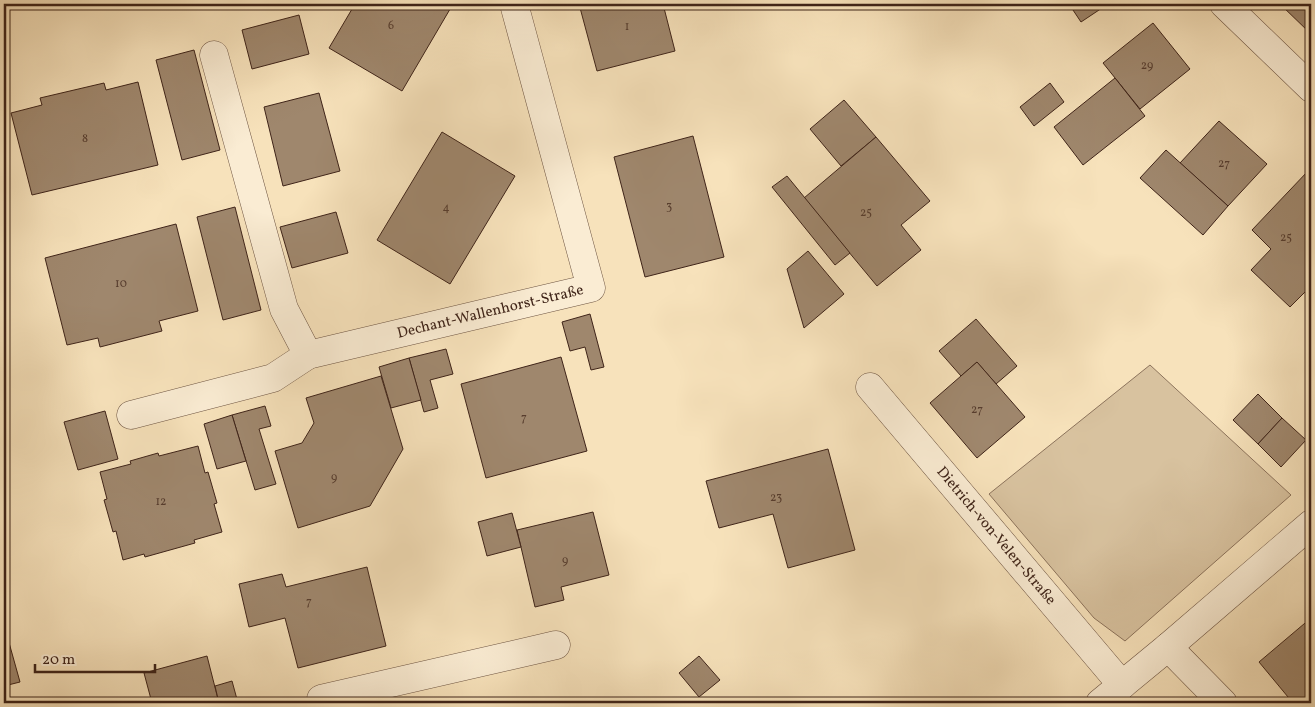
<svg xmlns="http://www.w3.org/2000/svg" width="1315" height="707" font-family="Vollkorn,serif">
  <rect width="100%" height="100%" fill="#f7e2bb"/>
  <filter id="stains"><feTurbulence type="fractalNoise" baseFrequency=".004" numOctaves="4"/><feColorMatrix values="0 0 0 0 .2 0 0 0 0 .09 0 0 0 0 .02 0 0 0 .5 -.17"/></filter>
  <radialGradient id="worn" r=".72"><stop offset=".6" stop-color="#630" stop-opacity="0"/><stop offset="1" stop-color="#630" stop-opacity=".3"/></radialGradient>
  <path fill="#d8c29f" stroke="#8c735c" d="M1150,365L1291,495L1125,641L1094,618L989,494Z"/>
  <g fill="#9f876d" stroke="#3f2419">
    <path d="M355,4H453L402,91L329,48Z"/>
    <path d="M579,4H663L675,51L597,71Z"/>
    <path d="M1069,4H1108L1081,22Z"/>
    <path d="M1280,4H1311V34Z"/>
    <path d="M299,15L309,54L252,69L242,30Z"/>
    <path d="M1153,23L1190,69L1140,109L1103,63Z"/>
    <path d="M194,50L220,150L182,160L156,60Z"/>
    <path d="M1115,78L1145,116L1083,165L1054,127Z"/>
    <path d="M138,82L158,165L32,195L11,113L42,105L40,98L104,83L106,90Z"/>
    <path d="M1050,83L1064,102L1034,126L1020,107Z"/>
    <path d="M319,93L340,171L283,186L264,107Z"/>
    <path d="M844,100L876,137L841,166L810,129Z"/>
    <path d="M1219,121L1267,164L1228,206L1180,163Z"/>
    <path d="M442,132L515,176L450,284L377,240Z"/>
    <path d="M693,136L724,257L645,277L614,157Z"/>
    <path d="M876,137L930,201L901,225L921,250L877,286L804,198Z"/>
    <path d="M1166,150L1228,206L1203,235L1140,178Z"/>
    <path d="M1308,171L1311,175L1310,248L1311,286L1290,307L1251,270L1271,249L1252,230Z"/>
    <path d="M787,176L850,253L835,265L772,187Z"/>
    <path d="M235,207L261,310L223,320L197,217Z"/>
    <path d="M336,212L348,253L292,268L280,227Z"/>
    <path d="M176,224L198,311L159,321L162,331L100,347L98,338L67,345L45,258Z"/>
    <path d="M808,251L844,294L804,328L787,269Z"/>
    <path d="M590,314L604,367L591,370L585,347L570,351L562,322Z"/>
    <path d="M976,319L1017,366L996,384L977,362L961,376L939,351Z"/>
    <path d="M446,349L453,374L430,380L438,408L424,412L409,358Z"/>
    <path d="M561,357L587,451L486,478L461,384Z"/>
    <path d="M409,358L421,400L391,408L379,367Z"/>
    <path d="M977,362L1025,417L977,458L930,403Z"/>
    <path d="M381,376L403,449L370,506L298,528L275,451L302,443L314,423L306,398Z"/>
    <path d="M1258,394L1282,418L1258,444L1233,420Z"/>
    <path d="M265,406L271,426L259,429L276,484L255,490L232,415Z"/>
    <path d="M105,411L118,459L78,470L64,422Z"/>
    <path d="M232,415L246,461L217,469L204,424Z"/>
    <path d="M1282,418L1306,440L1281,467L1258,444Z"/>
    <path d="M198,446L205,473L208,472L217,503L214,504L222,532L194,540L195,543L145,557L144,554L123,560L116,531L113,532L104,500L107,499L100,472L131,464L130,461L158,453L159,456Z"/>
    <path d="M828,449L855,550L788,568L773,514L719,528L706,481Z"/>
    <path d="M593,512L609,575L561,587L564,600L535,607L517,530Z"/>
    <path d="M512,513L521,547L487,556L478,522Z"/>
    <path d="M367,567L386,646L298,668L285,618L249,627L239,584L282,574L286,587Z"/>
    <path d="M1311,618V703H1293L1259,662Z"/>
    <path d="M8,639L20,682L4,686V640Z"/>
    <path d="M207,656L219,703H152L144,673Z"/>
    <path d="M699,656L720,680L699,697L679,673Z"/>
    <path d="M232,681L238,703H219L215,686Z"/>
  </g>
  <g fill="none" stroke-linecap="round" stroke-linejoin="round">
    <g stroke="#6d5442" stroke-width="29">
      <g id="minor">
        <path d="M1224,4L1311,88"/>
        <path d="M214,55L284,309L308,355"/>
        <path id="s1" d="M870,387L1122,685"/>
        <path id="s2" d="M131,415L273,378L308,355L591,288L514,4"/>
        <path d="M1168,647L1223,703"/>
        <path d="M322,703L321,699L556,645"/>
        <path d="M1100,703L1168,647L1311,524"/>
      </g>
    </g>
    <use href="#minor" stroke="#faecd3" stroke-width="28"/>
  </g>
  <g text-anchor="middle" dominant-baseline="central" stroke-width="4.5" stroke-linejoin="round" paint-order="stroke">
    <g font-size="12" fill="#573d2e">
      <text x="391" y="26">6</text>
      <text x="627" y="27">1</text>
      <text x="1147" y="66">29</text>
      <text x="85" y="139">8</text>
      <text x="1224" y="164">27</text>
      <text x="669" y="207">3</text>
      <text x="446" y="208">4</text>
      <text x="866" y="213">25</text>
      <text x="1286" y="238">25</text>
      <text x="121" y="284">10</text>
      <text x="977" y="410">27</text>
      <text x="524" y="418">7</text>
      <text x="334" y="478">9</text>
      <text x="776" y="498">23</text>
      <text x="161" y="502">12</text>
      <text x="565" y="561">9</text>
      <text x="309" y="602">7</text>
    </g>
    <g font-size="15" fill="#3f2419" stroke="#faecd3">
      <text stroke="none"><textPath href="#s2" startOffset="376">Dechant-Wallenhorst-Straße</textPath></text>
      <text stroke="none"><textPath href="#s1" startOffset="195">Dietrich-von-Velen-Straße</textPath></text>
    </g>
  </g>
  <rect width="1315" height="707" fill="none" stroke="#f7e2bb" stroke-width="20"/>
  <rect x="5" y="5" width="1305" height="697" fill="none" stroke="#3f2419" stroke-width="2.5"/>
  <rect x="10" y="10" width="1295" height="687" fill="none" stroke="#3f2419"/>
  <path d="M35 664v8h120v-8" fill="none" stroke="#3f2419" stroke-width="2.5"/>
  <text x="42" y="664" font-size="15" fill="#3f2419" stroke="#faecd3" stroke-width="4" paint-order="stroke">20 m</text>
  <rect width="100%" height="100%" filter="url(#stains)"/>
  <rect width="100%" height="100%" fill="url(#worn)"/>
</svg>
